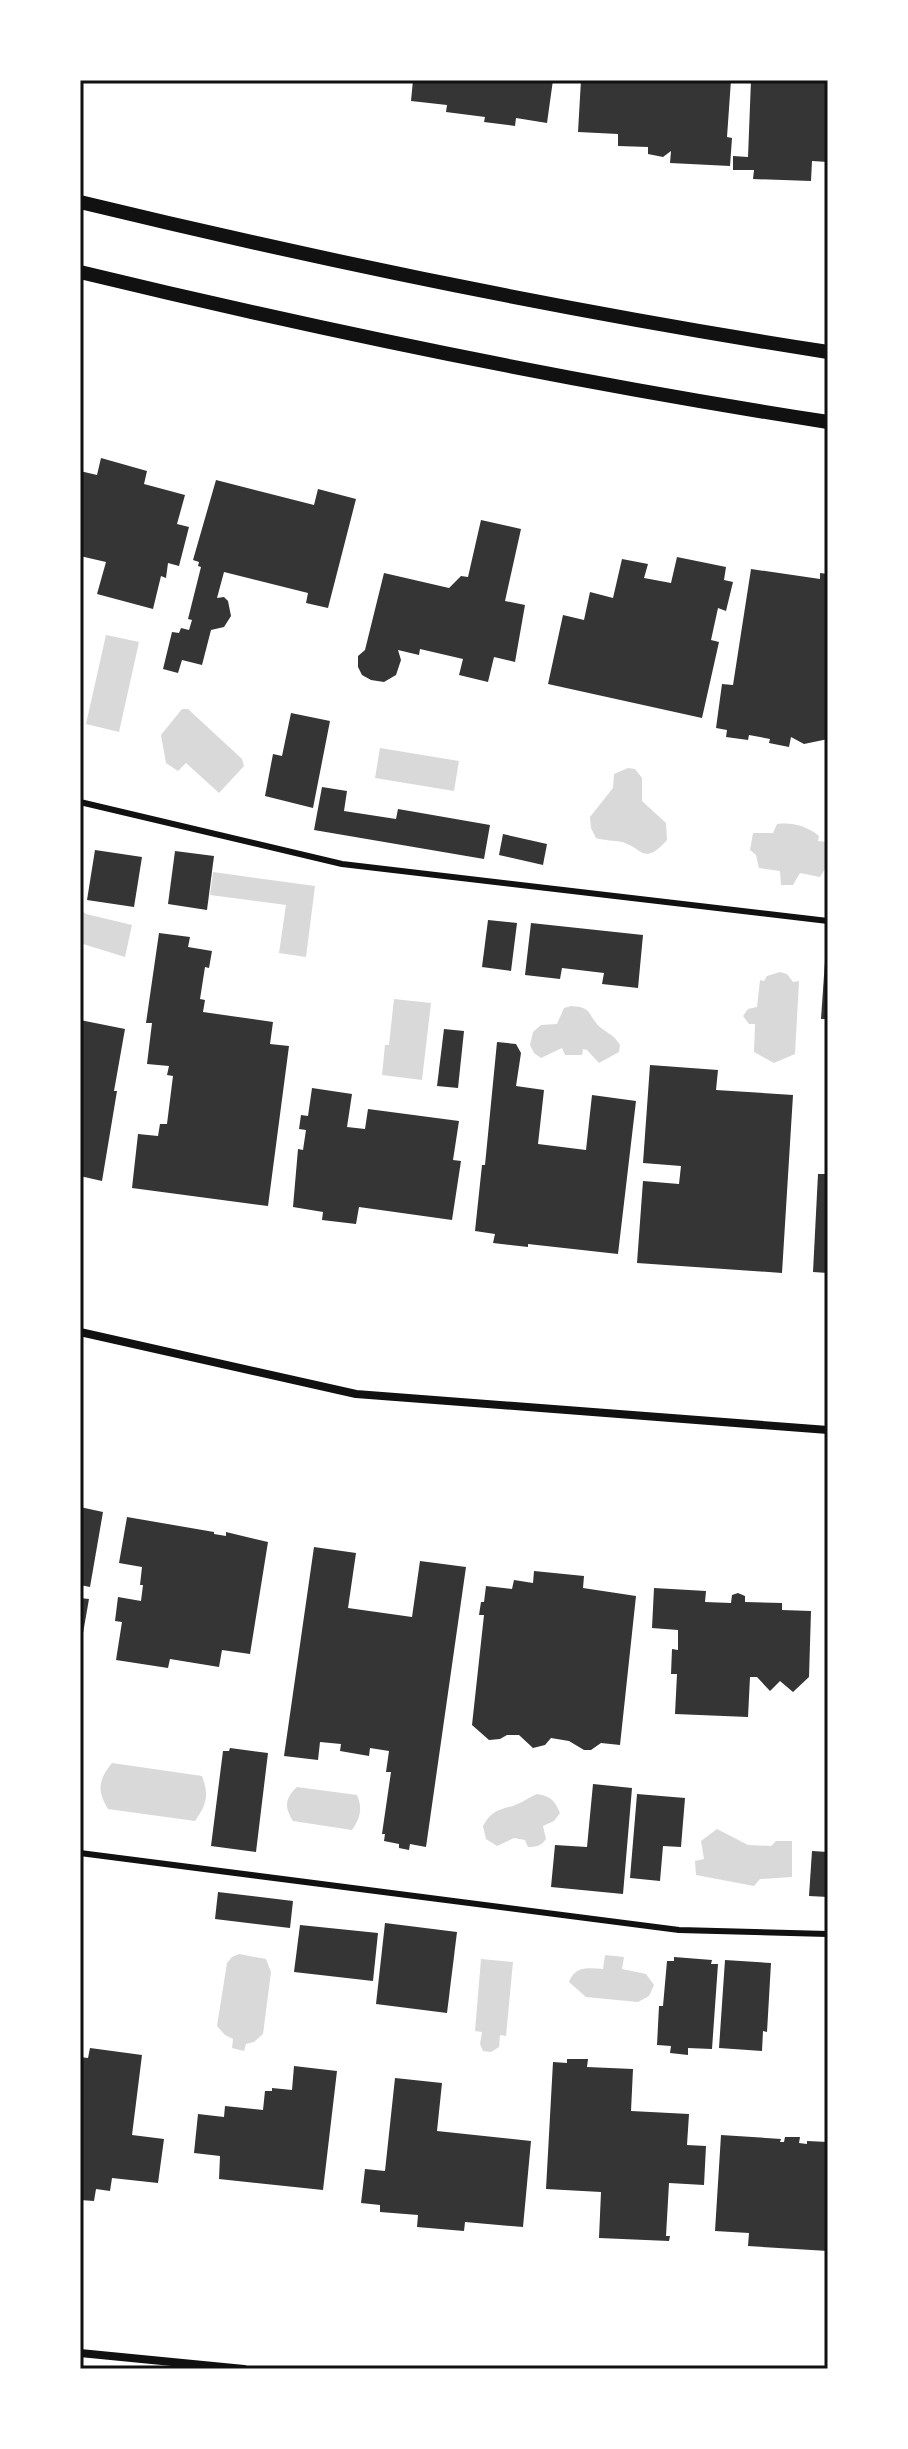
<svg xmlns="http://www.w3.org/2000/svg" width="908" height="2449" font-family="'Fira Sans',sans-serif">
  <rect width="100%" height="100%" fill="#fff"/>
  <g fill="#d9d9d9">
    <path d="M106,635L139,642L119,732L86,724Z"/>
    <path d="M182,709H188L242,759L244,766L219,793L186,763L178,771L166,763L161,735Z"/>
    <path d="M380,748L459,761L454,791L375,778Z"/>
    <path d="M628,768L635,769L642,778V801L666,823L667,840C643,867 642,847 622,842C614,840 605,841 596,838L591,828L590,817L613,788L614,774Z"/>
    <path d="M777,824C792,822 807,826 819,836L818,841L828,842V864L820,877L800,873L793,885H781L780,871L759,868L756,855L750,850L753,833H773Z"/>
    <path d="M213,872L315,886L306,957L279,953L286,905L210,895Z"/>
    <path d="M80,909L86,914L132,925L125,957L80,943Z"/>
    <path d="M780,972L787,974L793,982L799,981L795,1054L774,1063L754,1052L755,1024H749L743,1016L748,1009L757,1007L760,980L764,981L767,976Z"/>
    <path d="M394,999L431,1003L422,1080L382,1075L385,1045H389Z"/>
    <path d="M571,1006C594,1007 587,1016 601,1028C609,1034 614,1035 620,1045L619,1052L599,1063L587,1050L583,1049L582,1055H565L562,1048L541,1058L534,1053L530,1045L533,1032L541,1025L557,1024L564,1008Z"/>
    <path d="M112,1763L202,1776C209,1795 207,1804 195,1821L108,1809C97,1791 98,1780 112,1763Z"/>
    <path d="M297,1787L357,1795C363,1809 360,1818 352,1830L293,1821C284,1807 285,1798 297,1787Z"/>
    <path d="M537,1794C551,1796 555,1801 560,1813L554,1821L543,1826L546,1839C541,1846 537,1847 528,1847L525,1840L514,1838L497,1846L486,1839L483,1826C490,1812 499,1809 513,1806C521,1803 530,1797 537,1794Z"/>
    <path d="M717,1829L748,1845L771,1846L776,1841H792V1877L760,1879L754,1886L696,1875L695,1861L704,1859L701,1841Z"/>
    <path d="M239,1954L266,1959L271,1972L263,2034L254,2042L246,2044L244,2051L232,2048L233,2039L225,2035L217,2026L227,1963L232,1957Z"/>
    <path d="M605,1955L624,1957L622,1969L646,1974L654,1985L649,1996L638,2002L586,1997L569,1982C575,1966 588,1968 603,1969Z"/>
    <path d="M481,1959L513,1962L506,2036L500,2035L499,2047L491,2052L483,2051L480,2044L482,2032L475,2031Z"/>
  </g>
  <g fill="#353535">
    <path d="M413,80H553L547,123L516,118L515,126L484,122L485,117L446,112L447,105L411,101Z"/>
    <path d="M581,80H731L727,137L732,138L730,166L670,163L671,151L663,157L648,154V147L618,146V134L578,132Z"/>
    <path d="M751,80H828V162L812,161L811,181L753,179L754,170H733V156L748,157Z"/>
    <path d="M101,458L147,471L144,484L185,495L177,524L189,527L179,566L168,563L166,578L161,576L153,609L97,594L106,562L80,556V471L97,475Z"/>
    <path d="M216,480L314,505L318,489L356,499L328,608L306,603L308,593L224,572L217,598L224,597L228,601L231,616L224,627L211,630L202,665L182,660L178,673L163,669L172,632L179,633L181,628L189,630L192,620L188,619L201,567L198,566L199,562L193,560Z"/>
    <path d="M481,520L521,529L505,601L525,605L515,662L494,657L488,682L459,675L463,659L420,649L419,655L398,650L401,660L396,675L384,682L371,680L362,675L358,667V656L365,650L384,573L449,588L461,576L468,577Z"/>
    <path d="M677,557L726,567L724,580L733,582L726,611L718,608L711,640L719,642L702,718L548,684L563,615L584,620L590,592L613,598L622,559L648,564L644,578L671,583Z"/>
    <path d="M751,569L820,579V573L828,574V739L804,744L791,737L789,747L769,743L770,739L749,735L748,740L726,737L727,730L716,728L722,684L733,685Z"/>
    <path d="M291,713L330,721L313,808L265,796L273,754L282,756Z"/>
    <path d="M322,787L347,791L344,811L396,819L398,809L490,825L484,859L314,830Z"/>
    <path d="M503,834L547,844L543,865L499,855Z"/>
    <path d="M95,850L142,857L134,907L87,900Z"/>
    <path d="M175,851L214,856L207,910L168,904Z"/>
    <path d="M488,920L517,923L511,971L482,967Z"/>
    <path d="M531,923L643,935L638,988L602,984L604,973L562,968L560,979L525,975Z"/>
    <path d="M159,933L190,937L188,947L212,951L209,968L205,967L200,999L205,1000L203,1012L273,1022L270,1044L289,1046L268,1206L132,1188L138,1134L158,1136L160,1124H167L173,1076L167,1075L169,1066L147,1064L152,1023H146Z"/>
    <path d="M825,961L828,962V1019H821Z"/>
    <path d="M80,1020L125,1029L114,1091H117L102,1181L80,1176Z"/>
    <path d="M444,1029L464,1031L458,1088L437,1086Z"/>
    <path d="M497,1042L516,1044L521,1053L516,1086L544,1090L538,1144L586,1150L592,1095L636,1101L618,1254L528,1244V1247L493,1243L495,1234L475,1231L482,1165H485Z"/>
    <path d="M650,1065L718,1070L716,1090L793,1095L782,1273L637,1263L643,1181L679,1184L681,1166L643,1163Z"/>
    <path d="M312,1088L352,1094L347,1127L365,1129L368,1109L459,1121L453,1160L461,1161L452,1220L359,1207L356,1224L322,1220L323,1212L293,1207L298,1149L303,1150L306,1130L299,1129L301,1115L308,1116Z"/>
    <path d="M818,1174H828V1273L813,1272Z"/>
    <path d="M80,1507L103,1512L90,1587L80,1585Z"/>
    <path d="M127,1517L214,1532V1534L226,1536V1532L268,1542L250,1654L222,1650L219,1667L170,1659L168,1668L116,1660L122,1622L115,1621L118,1597L141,1601L143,1585H140L142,1567L119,1563Z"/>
    <path d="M314,1547L356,1553L348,1608L412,1617L420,1561L466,1567L426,1847L410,1844L409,1850L399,1848V1844L384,1841L385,1834H382L391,1772H386L389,1751L370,1748L369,1756L340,1751L341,1744L320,1742L318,1760L284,1756Z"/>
    <path d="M534,1571L584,1576L583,1588L636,1596L620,1745L601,1743L591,1750H584L569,1741L551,1738L545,1745L533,1748L519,1735H507L500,1739L489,1740L472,1725L484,1615H479L481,1602H484L486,1586L512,1589L514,1580L533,1583Z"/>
    <path d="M654,1588L706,1591L705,1602L731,1603L732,1595L738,1593L745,1596V1602L782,1603V1610L811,1611L809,1677L793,1692L780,1681L770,1691L757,1677H750L748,1717L675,1714L677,1674H671L672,1649L678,1650V1630L652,1628Z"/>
    <path d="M80,1598L89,1599L82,1639H80Z"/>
    <path d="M230,1748L268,1753L256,1852L211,1846L223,1751H229Z"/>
    <path d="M593,1784L632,1788L623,1894L551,1887L555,1845L587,1847Z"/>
    <path d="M637,1794L685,1798L681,1847L663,1846L660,1881L630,1878Z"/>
    <path d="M812,1851L828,1852V1897L809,1896Z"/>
    <path d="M218,1892L293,1901L290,1928L215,1919Z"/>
    <path d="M385,1923L457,1932L447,2013L376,2004Z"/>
    <path d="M300,1925L378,1933L373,1981L294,1972Z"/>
    <path d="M674,1957L712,1960L711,1964H718L712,2049L688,2048V2055L670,2053L671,2046L657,2045L659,2006H663L667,1961H674Z"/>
    <path d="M725,1960L771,1963L767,2032L763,2031L762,2051L719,2048Z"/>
    <path d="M90,2048L142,2055L132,2135L164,2139L158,2183L112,2178L110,2191L96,2189L94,2201L80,2200V2057L88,2058Z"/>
    <path d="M567,2059H588L587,2067L633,2069L631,2111L689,2114L687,2145L706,2146L704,2185L669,2183L666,2236H670L669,2241L599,2238L601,2192L546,2189L553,2062L567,2063Z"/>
    <path d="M294,2066L337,2071L323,2190L219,2179L220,2156L194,2153L198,2114L224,2117L225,2106L263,2110L265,2091H272V2088L292,2090Z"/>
    <path d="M395,2078L442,2083L437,2131L531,2141L523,2227L465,2222L464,2231L417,2227L418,2215L380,2212V2205L361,2203L365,2169L385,2171Z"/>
    <path d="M721,2135L781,2139L780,2142H784L785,2137H800L799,2143L807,2144V2141L828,2142V2251L748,2246L749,2233L715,2231Z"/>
  </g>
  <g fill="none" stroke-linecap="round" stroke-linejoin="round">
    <g stroke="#111" stroke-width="6">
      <path d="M80,802L342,864L828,921"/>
      <path d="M80,1853L679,1930L828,1934"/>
    </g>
    <g stroke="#111" stroke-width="8">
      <path d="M80,1332L356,1394L828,1430"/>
      <path d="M80,2353L244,2369"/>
    </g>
    <g stroke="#111" stroke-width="14">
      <path d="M80,202C328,262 576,313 828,352"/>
      <path d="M80,272C328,332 576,383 828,422"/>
    </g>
  </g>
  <rect width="908" height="2449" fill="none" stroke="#ffffff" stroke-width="164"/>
  <rect x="82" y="82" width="744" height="2285" fill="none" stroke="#111" stroke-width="3"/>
</svg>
